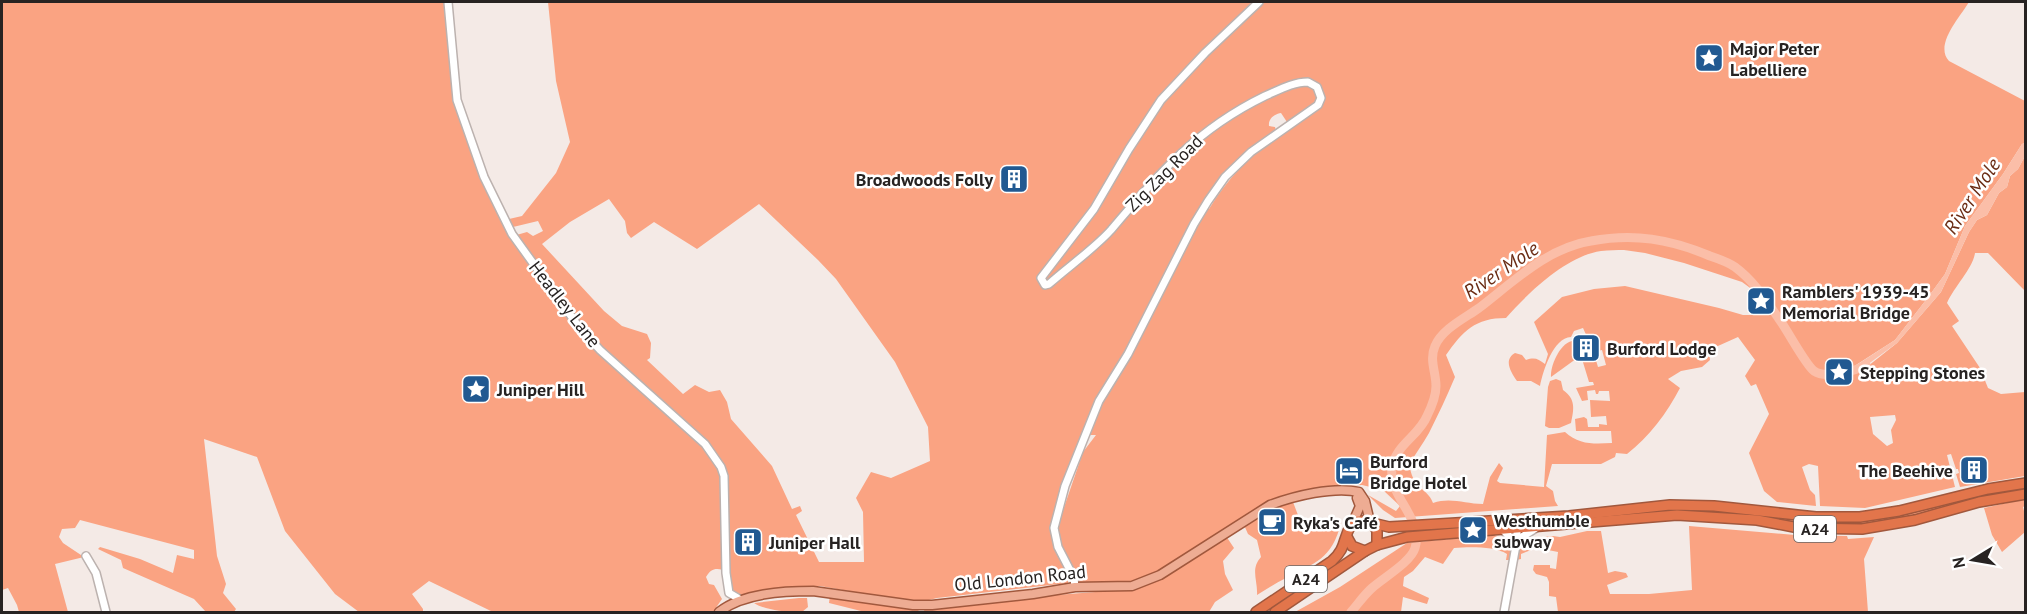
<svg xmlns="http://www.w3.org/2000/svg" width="2027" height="614" font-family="'PT Sans',sans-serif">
  <rect width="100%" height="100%" fill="#f4eae6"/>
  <g fill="#faa382" fill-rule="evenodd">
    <path d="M2,2H448L457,100L484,177L513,236L527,232L533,236L543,231L538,221L513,227L509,219L522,216L556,173L570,142L556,81L548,2H1256C1221,32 1180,70 1153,108C1132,138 1113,171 1097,204L1099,206C1118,172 1137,138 1159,107C1185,72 1229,29 1263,2H1969C1960,17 1934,45 1949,61L2025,101V143L2022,144L2003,174L1965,226L1945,274L1929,296L1895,340L1856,365V373L1863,370L1897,343L1941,292L1969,232L1977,220L1987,215L1999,193L2007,187L2010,176L2018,169L2025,156V291L1988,253H1975C1973,268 1954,287 1947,303L1959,321L1952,326L1980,368L1988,388L2001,394L2025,392V476L1960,487L1956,474L1959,473L1958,469H1956L1951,454L1947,455L1955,487L1865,508L1820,506L1818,466L1809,464L1802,467L1810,490L1815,495L1816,506L1777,502L1764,491L1749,453L1769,414L1756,384L1751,386L1745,376L1755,360L1738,337L1709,350L1710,360L1702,367L1681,371L1668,379L1680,388C1667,413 1649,437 1627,454L1616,453L1615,457L1601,464H1552L1546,486L1553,491L1555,501L1558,506L1395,518L1383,510L1368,495L1396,511L1400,506L1383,490L1362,485L1320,487L1267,502L1148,578L1123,583H1079L1058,541V525L1083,452L1096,435H1083C1076,455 1049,513 1051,531C1053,547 1070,570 1068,583L937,598L917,603L820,586L795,587L743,595L735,593L731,586L728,566L725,466L707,443L596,344L562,302L560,304L599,351L704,446L719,467L722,476L723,570C715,568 711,569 706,577L709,584L714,585L722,599L713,612H493L429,581L412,594L423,609V612H359L335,594L285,531L257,457L204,439L217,556L226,584L223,593L236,609L234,612H206L194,599L123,568L121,560L98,549L100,547L140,559L173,573L177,555L194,559V550L80,520L75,528L62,529L59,537L63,543L84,557L55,564L68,612H19L17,605L8,588L2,590ZM1303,80C1316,80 1321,84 1324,97C1320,111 1305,117 1294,125C1257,148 1232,172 1209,209L1202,205C1221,176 1247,150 1276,131L1275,127L1269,126C1268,118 1275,114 1281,113L1287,122L1315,105L1318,99L1317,92L1309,84C1290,85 1274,93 1257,102C1202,131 1162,174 1120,220L1117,219C1170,157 1222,102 1303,80ZM609,199L625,221L627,233L631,238L654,222L697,249L759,204L818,260L836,279L895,362L928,427L930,461L891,478L871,472L856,498L863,512L864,562H819L796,515L802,511L800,506L792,509L772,466L731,419L727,402L720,390L709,392L695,385L683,394L647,360L650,358L651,343L647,334L622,326L604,311L542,244L570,222ZM1624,250L1645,253L1684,263L1742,282L1753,290L1764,304L1752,315H1743L1719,308L1625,286L1594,289L1562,297L1534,322L1548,354L1545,364C1538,359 1535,357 1526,360L1522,355L1515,353C1503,360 1511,372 1517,381H1531L1540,386C1543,371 1553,338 1571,337L1574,331L1583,328L1594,352L1602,350L1606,365L1598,367L1595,357L1582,359L1589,382H1593L1594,385L1576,388L1582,401L1588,400L1587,391L1595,390L1596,394H1598L1599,391H1609L1610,401L1590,400L1591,417L1606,416L1607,425L1599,424V427H1588L1587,419L1584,417L1575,419L1576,431H1611L1612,443C1594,444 1579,445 1565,432L1547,435L1544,487L1500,483L1497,481L1503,468L1499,463L1490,477L1483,504C1465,504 1451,497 1433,503C1430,494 1423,491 1417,484C1412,478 1411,472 1409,465C1415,454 1423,444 1429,433C1438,415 1447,396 1455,377L1446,355C1463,331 1475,318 1506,318C1528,293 1566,256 1601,251C1609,250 1617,250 1624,250ZM1895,415L1896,420L1891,430L1893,443L1887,446L1873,434L1870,417Z"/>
    <path d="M1572,341L1580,356L1551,377C1550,367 1559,344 1572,341Z"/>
    <path d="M1556,379L1561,381L1563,390C1576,399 1574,409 1571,423L1559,428H1549L1545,426L1548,387L1550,381Z"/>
    <path d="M2025,486V491C1971,500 1915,520 1860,524C1810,528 1760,514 1710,514C1646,514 1582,519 1518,522L1688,508L1819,519Z"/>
    <path d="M2025,499V506L2023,507L2025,515V532L2002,552L1992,535L1984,508Z"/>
    <path d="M1293,502L1301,523H1341C1332,559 1315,563 1286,578C1276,583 1267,589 1257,595C1258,581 1250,569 1261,557L1257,540L1248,534L1244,525L1278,505Z"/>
    <path d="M1689,526L1795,535L1847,536L1848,539L1874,537L1864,559L1868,612H1558L1556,597L1549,596V582L1547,577L1536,574L1533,570L1534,565H1550V568L1556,569L1558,552L1548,550L1547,545L1533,547L1531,550L1521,554V559L1516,560L1520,541L1524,539L1553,536L1560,537L1587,531H1601L1608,573L1615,571L1626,573L1628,577L1607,585L1610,594H1649L1692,590Z"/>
    <path d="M1494,535L1508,543L1513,552L1509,560H1506L1507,554C1494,546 1469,547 1454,548L1443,564L1425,557L1413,571L1404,577L1403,586L1429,598L1427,604L1403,597L1401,612H1295L1340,587L1407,543Z"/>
    <path d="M1226,536L1234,548L1223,561L1225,574L1233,590L1215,602L1209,612H923L926,608L976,601L1135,589L1162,579Z"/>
    <path d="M830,595L904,606L905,609H919L918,612H865L829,603Z"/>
    <path d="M799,598H807L808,607L802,612C789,613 764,610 754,603Z"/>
  </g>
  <path fill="#fbbea8" d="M2025,143V156L2018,169L2010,176L2007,187L1999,193L1987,215L1977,220L1969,232L1941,292L1897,343L1856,373L1855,366L1895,340L1929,296L1945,274L1965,226L2003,174L2022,144Z"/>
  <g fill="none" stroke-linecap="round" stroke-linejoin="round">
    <path stroke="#fbbea8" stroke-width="9" d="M1351,612C1358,604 1364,595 1372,588C1383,578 1411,562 1415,548C1424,518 1388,497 1392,468C1395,445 1419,436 1427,416C1431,408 1436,395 1436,386C1436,372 1429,360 1435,346C1442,329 1465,318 1479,308C1513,282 1547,248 1591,241C1634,233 1670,239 1710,256C1719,259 1728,262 1735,267C1754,281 1766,300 1779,319C1788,331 1805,364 1814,371C1825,379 1856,371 1866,365"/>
    <g stroke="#bcb2af" stroke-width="10">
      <g id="minor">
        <path d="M448,2L457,100L484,177L512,234L579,327L600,350L705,444L721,467L724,476L726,573L729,593L741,600"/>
        <path d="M1502,529L1509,536L1515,548"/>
        <path d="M1517,540L1536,528"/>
        <path d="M86,556L96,573L106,612"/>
        <path d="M1075,587L1074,578L1058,547L1054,528L1065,486L1099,401L1128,354L1194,224L1208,201L1225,177L1251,152L1318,105L1321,98L1317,87L1308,82C1293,82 1279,90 1265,96C1197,129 1159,173 1111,230C1095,248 1068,267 1049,284L1045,285L1041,278L1094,209L1129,149L1161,100L1205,53L1259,2"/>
        <path d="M1504,612L1517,540V528L1515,524"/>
      </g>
    </g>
    <g stroke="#a1583d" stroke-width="11">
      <g id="major">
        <path d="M1353,522L1360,506L1357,498"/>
        <path d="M719,612C743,593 783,591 813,591L913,605H932L1033,594L1075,587L1132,586L1160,575L1270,505C1294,496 1334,486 1359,492L1365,501L1370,522"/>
      </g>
    </g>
    <g stroke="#a1583d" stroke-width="12">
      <g id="highway">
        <path d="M1373,523L1377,531V545"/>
        <path d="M1347,537L1352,546L1365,551"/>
        <path d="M1256,612L1332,561C1347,547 1342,540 1351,525L1358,521H1364L1389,527L1406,526L1569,516L1670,505L1714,506L1816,517H1860L1899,511L1988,489L2026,483"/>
        <path d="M1275,612L1365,551L1377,545L1407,537L1677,515L1757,520L1799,528L1862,529L1915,520L1979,502L2026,494"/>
      </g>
    </g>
    <use href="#minor" stroke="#fff" stroke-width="7"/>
    <use href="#major" stroke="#eeac93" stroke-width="8"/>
    <use href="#highway" stroke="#e2754b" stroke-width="9"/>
  </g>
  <defs>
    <g id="sight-square" transform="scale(1.5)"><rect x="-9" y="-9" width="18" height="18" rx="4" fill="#215991" stroke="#fff"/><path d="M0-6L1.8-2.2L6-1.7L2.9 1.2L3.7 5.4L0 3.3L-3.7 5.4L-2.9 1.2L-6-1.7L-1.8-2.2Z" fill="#fff"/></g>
    <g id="building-square" transform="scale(1.5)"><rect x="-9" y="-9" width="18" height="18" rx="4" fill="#215991" stroke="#fff"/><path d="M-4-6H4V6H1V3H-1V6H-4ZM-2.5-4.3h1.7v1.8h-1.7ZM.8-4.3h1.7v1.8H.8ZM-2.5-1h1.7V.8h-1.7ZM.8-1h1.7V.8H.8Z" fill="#fff"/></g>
    <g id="hotel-square" transform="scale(1.5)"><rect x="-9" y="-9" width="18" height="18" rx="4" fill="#215991" stroke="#fff"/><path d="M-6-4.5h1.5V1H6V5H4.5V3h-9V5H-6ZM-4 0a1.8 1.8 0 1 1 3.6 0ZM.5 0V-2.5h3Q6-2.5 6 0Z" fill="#fff"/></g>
    <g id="cafe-square" transform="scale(1.5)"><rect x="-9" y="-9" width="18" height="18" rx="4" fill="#215991" stroke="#fff"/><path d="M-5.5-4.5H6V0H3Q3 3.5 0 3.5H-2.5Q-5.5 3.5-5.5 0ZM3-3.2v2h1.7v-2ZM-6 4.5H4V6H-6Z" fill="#fff"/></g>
  </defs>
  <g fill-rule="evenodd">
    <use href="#sight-square" x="1709" y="58"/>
    <use href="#building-square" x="1014" y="179"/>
    <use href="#sight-square" x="1761" y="301"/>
    <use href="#building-square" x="1586" y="348"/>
    <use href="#sight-square" x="1839" y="372"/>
    <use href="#sight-square" x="476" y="389"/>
    <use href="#building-square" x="1974" y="470"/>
    <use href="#hotel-square" x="1349" y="471"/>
    <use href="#cafe-square" x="1272" y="522"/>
    <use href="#sight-square" x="1473" y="530"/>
    <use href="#building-square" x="748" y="542"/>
  </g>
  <g text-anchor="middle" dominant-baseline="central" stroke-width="5" stroke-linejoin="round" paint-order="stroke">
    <g fill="#fff" stroke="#686564" stroke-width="1.5">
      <rect x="1794" y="516" width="42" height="26" rx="4.5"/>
      <rect x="1285" y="566" width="42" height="26" rx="4.5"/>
    </g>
    <g font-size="16" font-weight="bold" fill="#272322">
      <text x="1815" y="529">A24</text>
      <text x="1306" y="579">A24</text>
    </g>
    <g font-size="18" font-weight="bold" fill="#272322" stroke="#fff" text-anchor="start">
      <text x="1730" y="48">Major Peter<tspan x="1730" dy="21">Labelliere</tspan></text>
      <text x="993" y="179" text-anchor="end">Broadwoods Folly</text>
      <text x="1782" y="291">Ramblers' 1939-45<tspan x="1782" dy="21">Memorial Bridge</tspan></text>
      <text x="1607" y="348">Burford Lodge</text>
      <text x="1860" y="372">Stepping Stones</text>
      <text x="497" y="389">Juniper Hill</text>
      <text x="1370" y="461">Burford<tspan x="1370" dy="21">Bridge Hotel</tspan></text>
      <text x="1953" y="470" text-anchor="end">The Beehive</text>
      <text x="1494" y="520">Westhumble<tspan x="1494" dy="21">subway</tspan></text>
      <text x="1293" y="522">Ryka's Café</text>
      <text x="769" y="542">Juniper Hall</text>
    </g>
    <g font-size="18" fill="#272322" stroke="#fff">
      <text transform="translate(1164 173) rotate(-45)">Zig Zag Road</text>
      <text transform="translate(565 304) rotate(52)">Headley Lane</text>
      <text transform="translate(1020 578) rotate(-6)">Old London Road</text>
    </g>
    <g font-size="20" font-style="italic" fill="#6b2d15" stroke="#fff">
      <text transform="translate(1972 196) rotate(-57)">River Mole</text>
      <text transform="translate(1501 270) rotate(-34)">River Mole</text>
    </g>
  </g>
  <rect width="2027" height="614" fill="none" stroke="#272322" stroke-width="6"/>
  <g transform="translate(1973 560) rotate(259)" stroke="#ffffff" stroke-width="4.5" paint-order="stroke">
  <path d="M0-4.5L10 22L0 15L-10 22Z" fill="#272322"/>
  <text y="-9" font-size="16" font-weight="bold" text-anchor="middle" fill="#272322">N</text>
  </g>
</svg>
